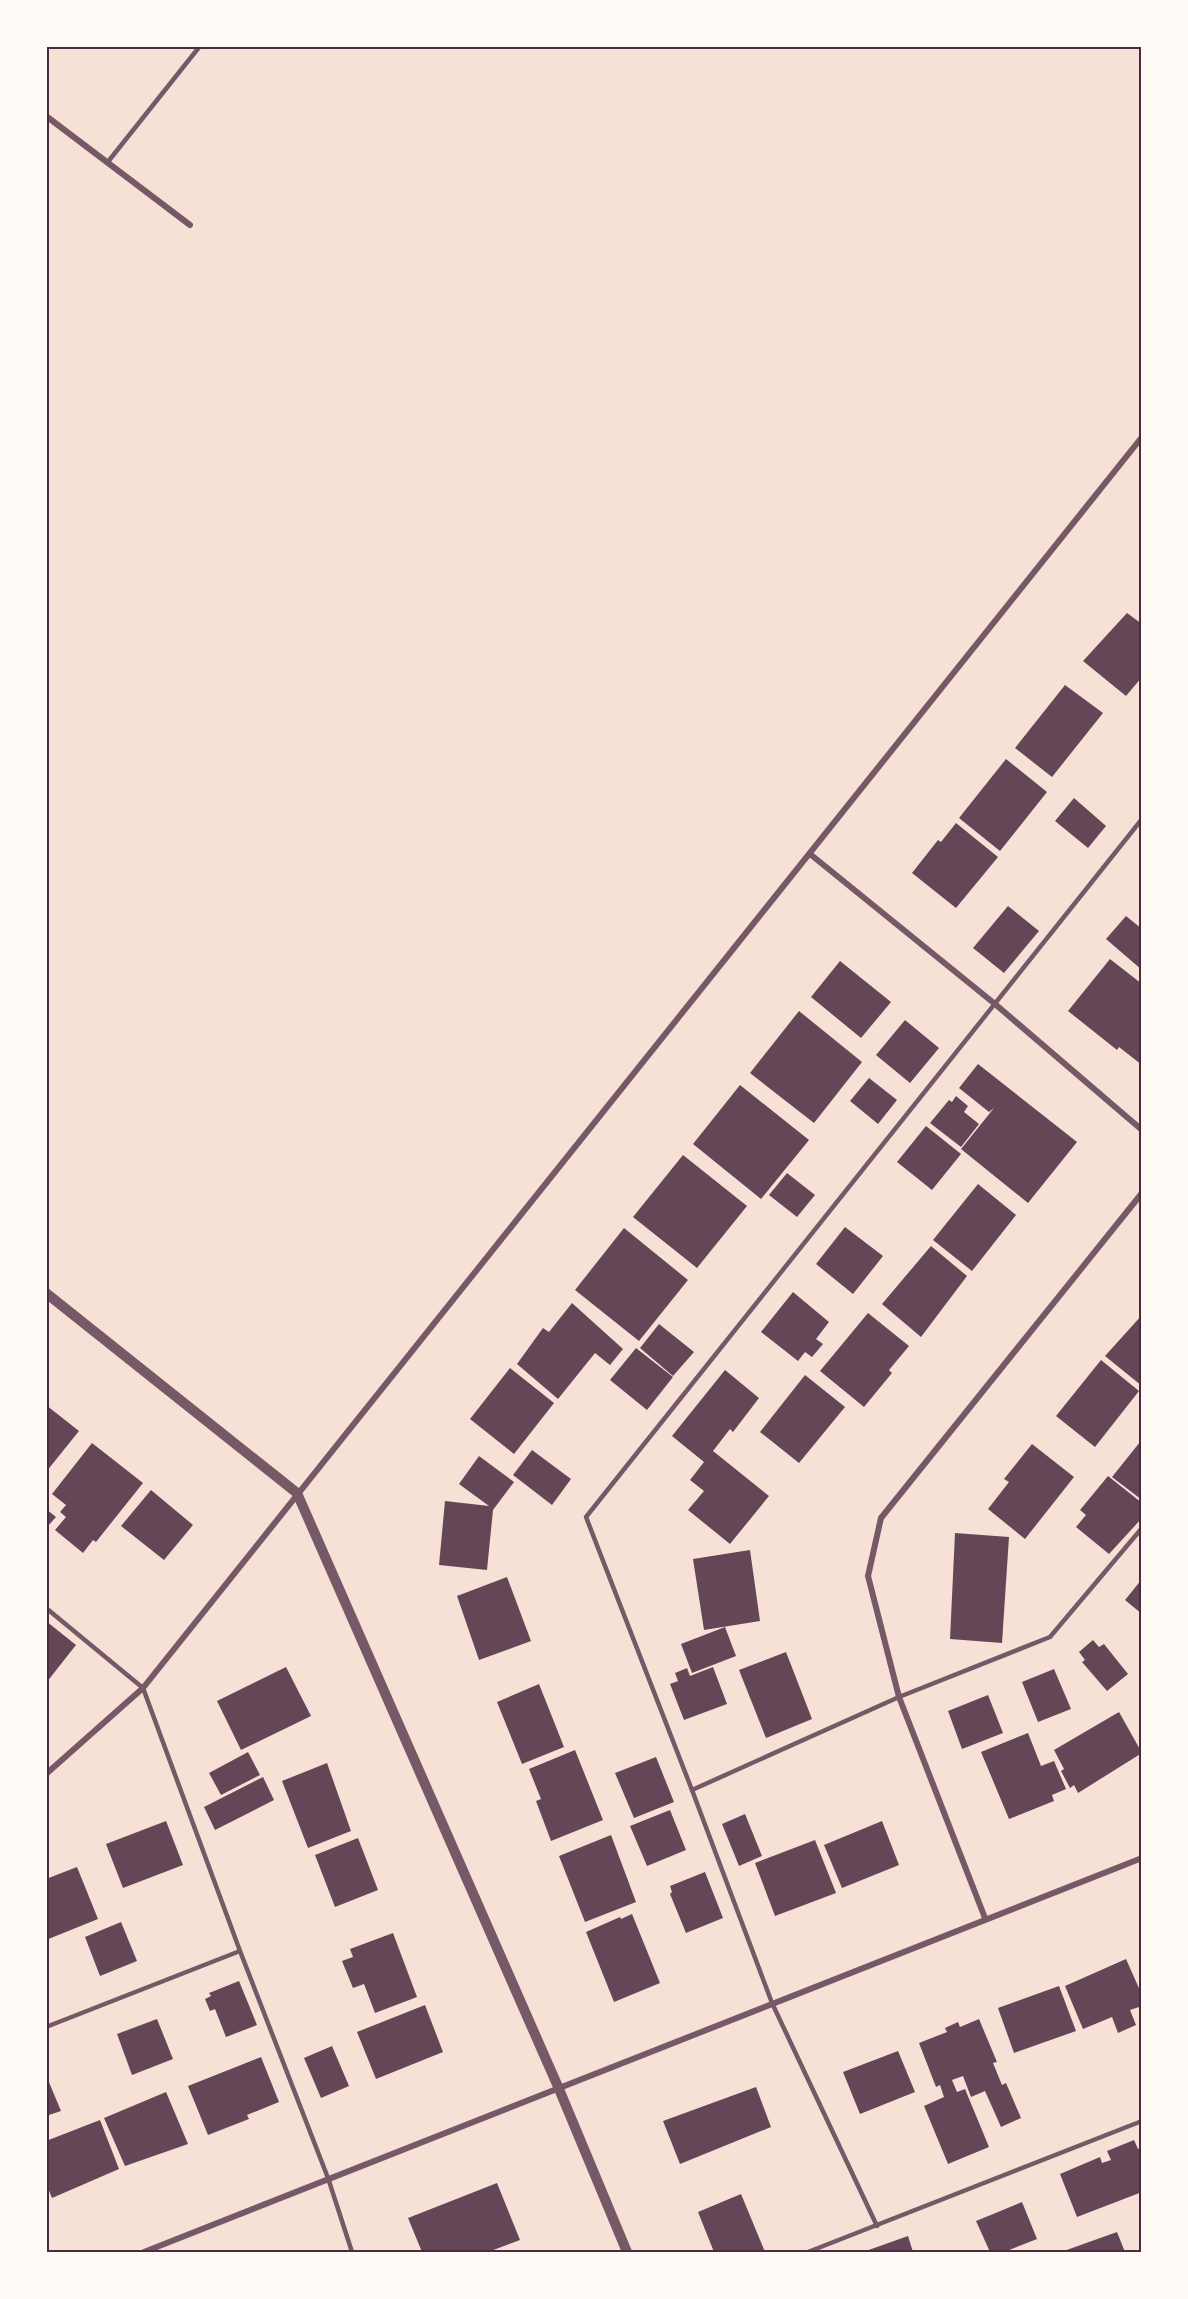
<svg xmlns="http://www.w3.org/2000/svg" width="1188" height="2299" font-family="Overpass,sans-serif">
  <rect width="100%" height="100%" fill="#f7e1d7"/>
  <g fill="#644757">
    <path d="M1127,613L1142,624V677L1126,696L1083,661Z"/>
    <path d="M1065,685L1103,713L1052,777L1015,748Z"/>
    <path d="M1006,759L1047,792L1000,851L959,818Z"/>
    <path d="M1074,798L1106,826L1088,848L1055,821Z"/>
    <path d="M956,823L998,857L956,908L912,873L938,840L941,842Z"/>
    <path d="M1008,906L1039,931L1004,973L973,948Z"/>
    <path d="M1126,916L1142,929V970L1106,939Z"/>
    <path d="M1110,959L1142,984V1065L1119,1047L1117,1050L1068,1011Z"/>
    <path d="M840,961L891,1002L861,1038L811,997Z"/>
    <path d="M799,1011L862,1062L814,1123L750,1073Z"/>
    <path d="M905,1020L939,1048L910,1083L876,1055Z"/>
    <path d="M978,1064L1077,1142L1028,1203L961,1149L994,1108L989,1112L959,1088Z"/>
    <path d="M869,1078L897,1100L878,1124L850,1101Z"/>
    <path d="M740,1085L809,1140L761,1199L693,1144Z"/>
    <path d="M956,1096L968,1106L964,1112L979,1124L961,1147L930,1123L949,1100L952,1102Z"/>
    <path d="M926,1126L961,1154L932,1190L897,1162Z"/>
    <path d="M683,1155L747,1206L697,1268L633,1217Z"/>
    <path d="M787,1173L815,1195L797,1217L769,1195Z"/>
    <path d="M978,1184L1016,1215L972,1271L933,1240Z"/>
    <path d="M845,1227L883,1256L853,1294L816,1264Z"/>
    <path d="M624,1228L688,1280L639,1341L575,1290Z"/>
    <path d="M931,1246L967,1276L921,1337L882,1304Z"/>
    <path d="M793,1292L829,1322L816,1339L823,1344L812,1357L805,1352L798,1361L761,1332Z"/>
    <path d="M572,1303L623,1349L610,1365L595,1353L558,1399L517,1364L543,1328L549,1332Z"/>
    <path d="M868,1313L909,1346L889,1370L892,1373L864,1407L820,1371Z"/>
    <path d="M1142,1315V1386L1105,1356Z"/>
    <path d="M659,1324L694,1352L673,1376L640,1348Z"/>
    <path d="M636,1348L673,1377L647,1410L610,1380Z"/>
    <path d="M1101,1360L1139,1391L1095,1447L1056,1416Z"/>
    <path d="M510,1368L554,1403L514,1454L470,1419Z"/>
    <path d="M725,1370L759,1398L733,1432L730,1429L713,1451L769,1496L730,1544L688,1510L704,1491L690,1480L704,1462L672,1436Z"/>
    <path d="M805,1375L845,1407L799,1463L760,1432Z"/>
    <path d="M46,1405L79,1431L46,1472Z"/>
    <path d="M1140,1442L1142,1443V1500L1112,1477Z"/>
    <path d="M92,1443L143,1483L96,1542L93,1540L83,1553L55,1530L66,1517L60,1512L66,1505L52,1494Z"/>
    <path d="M1032,1444L1074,1477L1025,1539L988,1509L1009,1482L1004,1479Z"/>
    <path d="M532,1450L571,1479L552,1505L513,1475Z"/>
    <path d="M479,1456L514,1482L493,1510L487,1570L439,1565L445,1501L489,1506L459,1484Z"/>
    <path d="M1108,1476L1142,1503V1518L1109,1554L1076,1527L1086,1515L1080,1510Z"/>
    <path d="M151,1490L193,1525L164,1560L121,1526Z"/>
    <path d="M46,1509L56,1517L46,1528Z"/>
    <path d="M955,1533L1009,1537L1002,1643L950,1639Z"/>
    <path d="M750,1550L760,1621L704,1630L693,1559Z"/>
    <path d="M507,1577L531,1641L479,1660L457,1596Z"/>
    <path d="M1142,1579V1614L1125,1600Z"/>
    <path d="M46,1621L76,1645L46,1683Z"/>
    <path d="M725,1627L736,1656L692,1673L681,1644Z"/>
    <path d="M1093,1640L1099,1647L1104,1644L1128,1674L1107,1691L1082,1662L1085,1660L1079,1652Z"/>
    <path d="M786,1652L812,1719L766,1738L739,1670Z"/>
    <path d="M286,1667L311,1716L241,1750L217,1701Z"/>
    <path d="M713,1667L727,1704L684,1720L670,1684L678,1681L675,1673L687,1668L690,1676Z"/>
    <path d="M1054,1669L1071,1709L1038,1722L1022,1682Z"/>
    <path d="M539,1684L564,1747L522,1764L497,1702Z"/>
    <path d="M988,1695L1003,1733L962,1749L948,1711Z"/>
    <path d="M1119,1712L1142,1753L1078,1793L1074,1785L1070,1788L1061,1771L1064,1769L1054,1750Z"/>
    <path d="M1028,1733L1041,1766L1054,1761L1066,1789L1052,1795L1054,1801L1009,1819L981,1752Z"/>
    <path d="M575,1750L603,1820L551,1841L536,1801L541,1799L529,1769Z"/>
    <path d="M248,1752L260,1775L221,1795L209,1773Z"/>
    <path d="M656,1757L674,1802L634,1818L615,1773Z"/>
    <path d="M327,1763L351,1831L308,1848L282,1781Z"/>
    <path d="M263,1777L274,1800L215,1830L204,1807Z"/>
    <path d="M670,1810L686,1850L647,1866L630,1826Z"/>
    <path d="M745,1814L762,1856L739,1866L722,1824Z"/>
    <path d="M166,1821L183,1865L123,1888L106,1844Z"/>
    <path d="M882,1821L899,1865L842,1888L824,1845Z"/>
    <path d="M611,1835L636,1902L585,1922L559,1856Z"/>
    <path d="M358,1838L378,1890L335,1907L315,1855Z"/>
    <path d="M815,1840L836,1893L775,1916L755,1863Z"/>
    <path d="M77,1867L98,1919L46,1940V1879Z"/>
    <path d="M705,1872L723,1918L686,1933L670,1894L672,1892L670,1886Z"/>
    <path d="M632,1914L660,1983L614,2002L586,1932L620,1917L621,1919Z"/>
    <path d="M121,1922L137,1961L100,1976L85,1937Z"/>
    <path d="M393,1933L417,1997L375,2013L364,1984L353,1988L342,1961L353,1957L350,1949Z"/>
    <path d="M1126,1959L1142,1995V2006L1130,2010L1136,2025L1118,2033L1112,2017L1083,2029L1065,1986Z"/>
    <path d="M239,1981L257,2025L226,2037L215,2009L210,2011L205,1999L211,1996L209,1993Z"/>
    <path d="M1059,1986L1076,2031L1014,2053L998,2008Z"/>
    <path d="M425,2005L443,2052L376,2079L357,2032Z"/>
    <path d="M157,2019L173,2059L132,2075L117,2034Z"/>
    <path d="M979,2019L997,2062L993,2063L1002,2085L1006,2083L1021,2118L1001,2127L985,2091L971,2097L963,2076L952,2080L957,2092L965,2089L989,2147L948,2164L924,2106L944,2097L940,2085L936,2087L919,2043L947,2032L945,2028L958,2022L960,2027Z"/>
    <path d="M332,2046L349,2086L321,2098L304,2058Z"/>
    <path d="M898,2051L915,2092L860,2114L843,2072Z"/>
    <path d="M261,2057L279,2102L247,2115L249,2119L208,2135L188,2086Z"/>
    <path d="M46,2075L61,2111L46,2116Z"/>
    <path d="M756,2087L771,2127L680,2164L663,2121Z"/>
    <path d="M166,2092L188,2144L125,2166L104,2118Z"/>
    <path d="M100,2120L119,2169L52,2198L46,2183V2141Z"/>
    <path d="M1134,2140L1138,2149L1142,2147V2192L1077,2217L1060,2174L1100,2157L1102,2163L1111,2160L1107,2151Z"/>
    <path d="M497,2183L520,2240L488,2252H422L408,2218Z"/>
    <path d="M741,2194L765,2252H714L698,2212Z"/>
    <path d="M1022,2202L1037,2239L1004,2252H990L976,2221Z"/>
    <path d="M1117,2232L1125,2252H1061Z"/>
    <path d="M908,2236L913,2252H863Z"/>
  </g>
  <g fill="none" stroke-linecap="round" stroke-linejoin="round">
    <g stroke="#755966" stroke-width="4.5">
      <path d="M107,163L200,46"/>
      <path d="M46,1608L143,1688L240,1951L328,2178L352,2252"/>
      <path d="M692,1790L899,1697L1050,1637L1142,1528"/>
      <path d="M46,2027L240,1951"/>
      <path d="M877,2226L772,2003L692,1790L586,1517L1142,819"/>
      <path d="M808,2252L1142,2121"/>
    </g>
    <g stroke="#755966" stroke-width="6">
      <path d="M46,116L190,225"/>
      <path d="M810,854L995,1004L1142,1130"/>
      <path d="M46,1774L143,1688L1142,437"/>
      <path d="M985,1918L899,1697L868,1576L881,1518L1142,1193"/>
      <path d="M144,2252L1142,1858"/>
    </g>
    <path stroke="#755966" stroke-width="10" d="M46,1293L297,1493L559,2089L627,2252"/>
  </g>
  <rect width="1188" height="2299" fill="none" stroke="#fffaf5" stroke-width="96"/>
  <rect x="48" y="48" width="1092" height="2203" fill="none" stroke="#4a2c40" stroke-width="2"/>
</svg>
